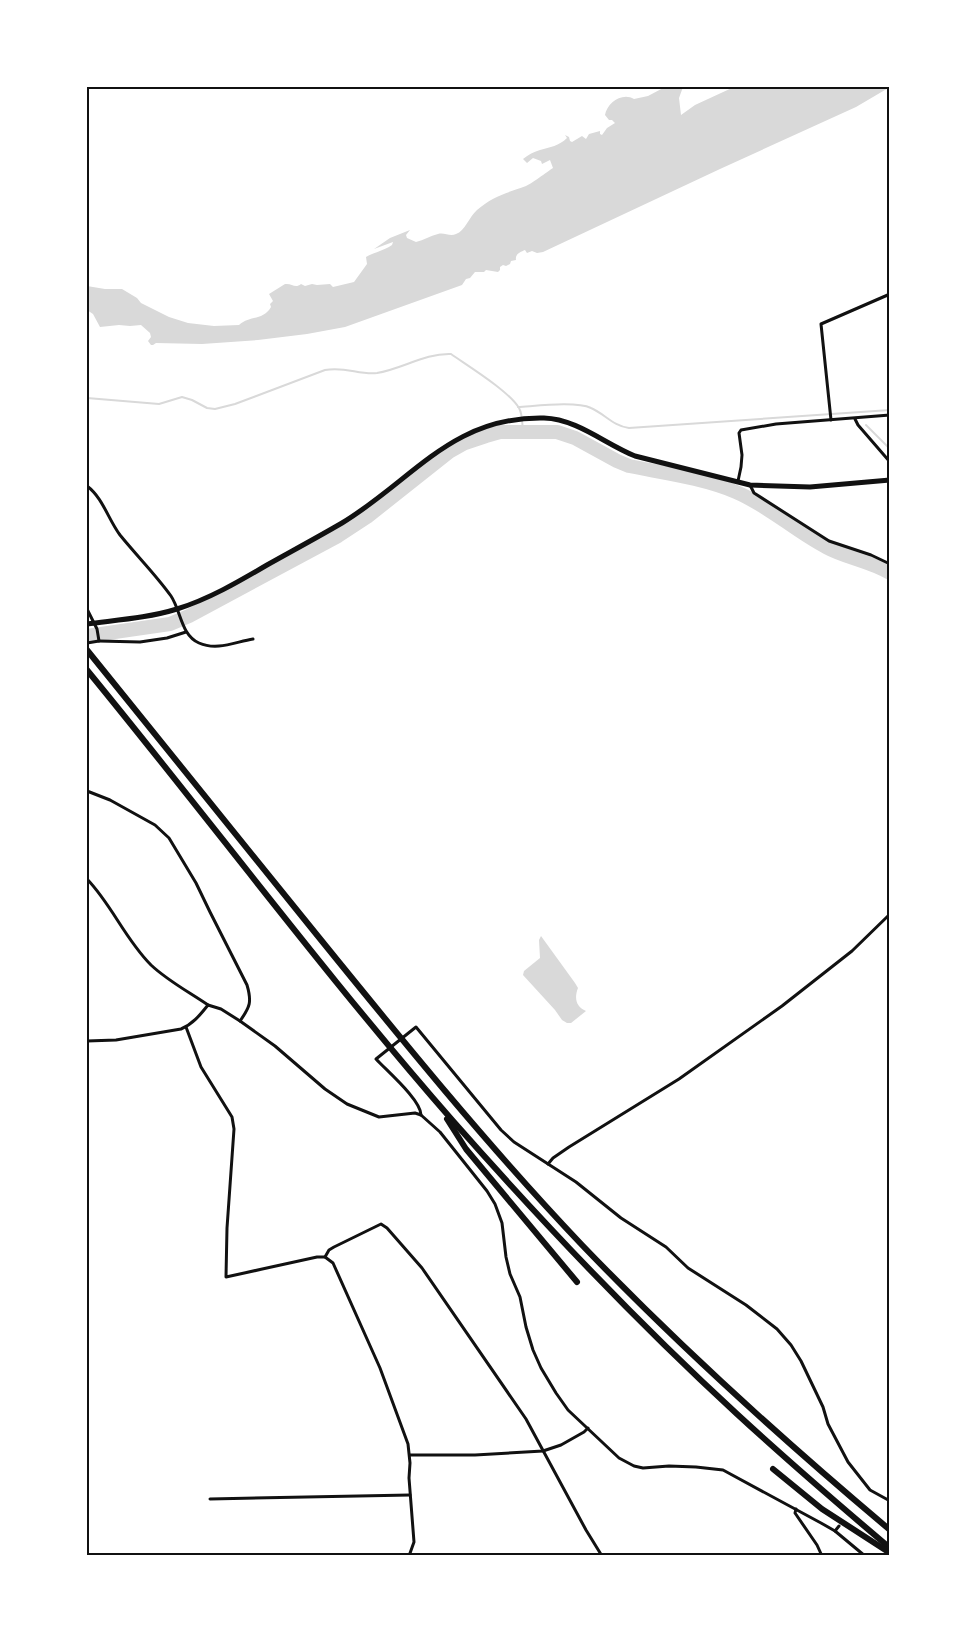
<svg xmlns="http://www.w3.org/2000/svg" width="977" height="1643" font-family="Jost,sans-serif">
  <rect width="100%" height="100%" fill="#fff"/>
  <g fill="#d9d9d9">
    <path d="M665,87H683L679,98L681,115L695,105L734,87H890L856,107L720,169L543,252L537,253L532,251L527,253L525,250C520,252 515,254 516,260L511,261L510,264L506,266L503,265L500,267V270L498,272L486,270L484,272H475L470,278L466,279L462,285L345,327L307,334L258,340L202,344L156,343L153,345H151L148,341L151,337L150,333L141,325L130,326L119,325L100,327L93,314L87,310V286L105,289H122L137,298L141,303L169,317L188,323L214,326L239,325C250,315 263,321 271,307L270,304L273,301L269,294L285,284C292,283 295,289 301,284L305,286L312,284L317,285L330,284L333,287L354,282L367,264L366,257C375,252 383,251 392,245L393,242L374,249L390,238L410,230L406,235L407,238L416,242C424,240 430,236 438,234C444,232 450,237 456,234C465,231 469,217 477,210C493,196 507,193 526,186C531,184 547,172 553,168L550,160L542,164L541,161L533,158L527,163L523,159C528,155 533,152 540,150C550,147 559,146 567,138L565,135L569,137L570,141L572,142L582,136L586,139L589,134L600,131V134L602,135L607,128L615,123L612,120H609L605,115C607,103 622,92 634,99L648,96Z"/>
    <path d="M541,936L575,983L578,988C574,998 576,1007 586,1011L571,1023H567L562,1020L555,1010L523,975L524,971L540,958L539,940Z"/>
  </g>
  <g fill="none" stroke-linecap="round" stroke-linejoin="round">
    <g stroke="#d9d9d9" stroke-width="2">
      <path d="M87,398L159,404L182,397L192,400L207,408L215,409L235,404L325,370C345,366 359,375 377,373C402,369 425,353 451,354C468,366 509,391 519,408C523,415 522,424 523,432"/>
      <path d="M518,407C536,406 576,401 591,408C605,414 613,426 629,428L890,410"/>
      <path d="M866,425L890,449"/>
    </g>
    <path stroke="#d9d9d9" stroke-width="14" d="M87,636L170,624L189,616L338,536L367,517L449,452L465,443L486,436L500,432H557L575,438L617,461L629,466C664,473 703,478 736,492C769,506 795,531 826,547C846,558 870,561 890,573"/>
    <g stroke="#111" stroke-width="3">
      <path d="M855,419L858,425L890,462"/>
      <path d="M831,420L821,324L890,294"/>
      <path d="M738,481L741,467L742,455L739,433L741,430L776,424L890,415"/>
      <path d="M750,485L754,493L829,541L871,555L890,564"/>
      <path d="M87,486C103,498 108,519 120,535C137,556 156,575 171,596C181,611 181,635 199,643C217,651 235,642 253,639"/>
      <path d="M87,609L97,629L99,641L87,643"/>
      <path d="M99,641L140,642L167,638L186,632"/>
      <path d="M87,791L110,800L155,825L169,838L196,883L210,912L247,985C252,1002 250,1007 240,1021"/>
      <path d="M87,879C112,905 125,939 151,965C168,981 189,992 208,1005"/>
      <path d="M186,1027L201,1067L232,1117L234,1129L227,1228L226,1277L317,1257H325L333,1263L380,1368L408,1444L410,1463L409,1478L414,1542L409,1556"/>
      <path d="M87,1041L116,1040L181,1029C193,1024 200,1015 208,1005L221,1009L240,1021L275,1046L325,1089L347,1104L379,1117L415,1113L421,1115L440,1132L487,1191L495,1204L502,1223L506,1257L510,1274L520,1297L526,1327L533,1350L541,1368L556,1393L568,1410L619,1458L634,1466L643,1468L669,1466L696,1467L723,1470L821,1523L835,1531L865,1556"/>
      <path d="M421,1115C421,1100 387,1071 376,1059L416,1027L501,1130L514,1142L576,1182L621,1218L666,1247L688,1268L746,1305L777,1329L791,1345L801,1361L823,1407L828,1424L848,1462L870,1490L890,1501"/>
      <path d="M548,1164L553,1158L569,1147L679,1079L782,1006L852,951L890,914"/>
      <path d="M325,1257L329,1250L334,1247L381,1224L387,1228L422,1268L526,1419L586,1530L602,1556"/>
      <path d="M410,1455H475L543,1451L561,1445L584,1432L588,1428"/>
      <path d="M210,1499L410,1495"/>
      <path d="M796,1509L795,1513L817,1545L822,1556"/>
      <path d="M835,1531L839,1526"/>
    </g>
    <path stroke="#111" stroke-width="5" d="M87,624C117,620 148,618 177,609C209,599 238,582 267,565C292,551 318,537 342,523C413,480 452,416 544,418C577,419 605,444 635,456L750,485L810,487L890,480"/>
    <g stroke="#111" stroke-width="6">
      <path d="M87,650C163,745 240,840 317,935C402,1040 488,1146 582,1245C679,1346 783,1440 890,1530"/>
      <path d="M87,670C210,820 326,976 453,1121C543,1223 637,1322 737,1414C787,1460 838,1504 890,1548"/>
      <path d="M447,1119L466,1149L577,1282"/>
      <path d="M773,1469L822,1509L890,1553"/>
    </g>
  </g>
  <rect width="977" height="1643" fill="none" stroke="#ffffff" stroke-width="177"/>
  <rect x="88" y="88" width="800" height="1466" fill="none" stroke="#111" stroke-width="2"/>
</svg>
